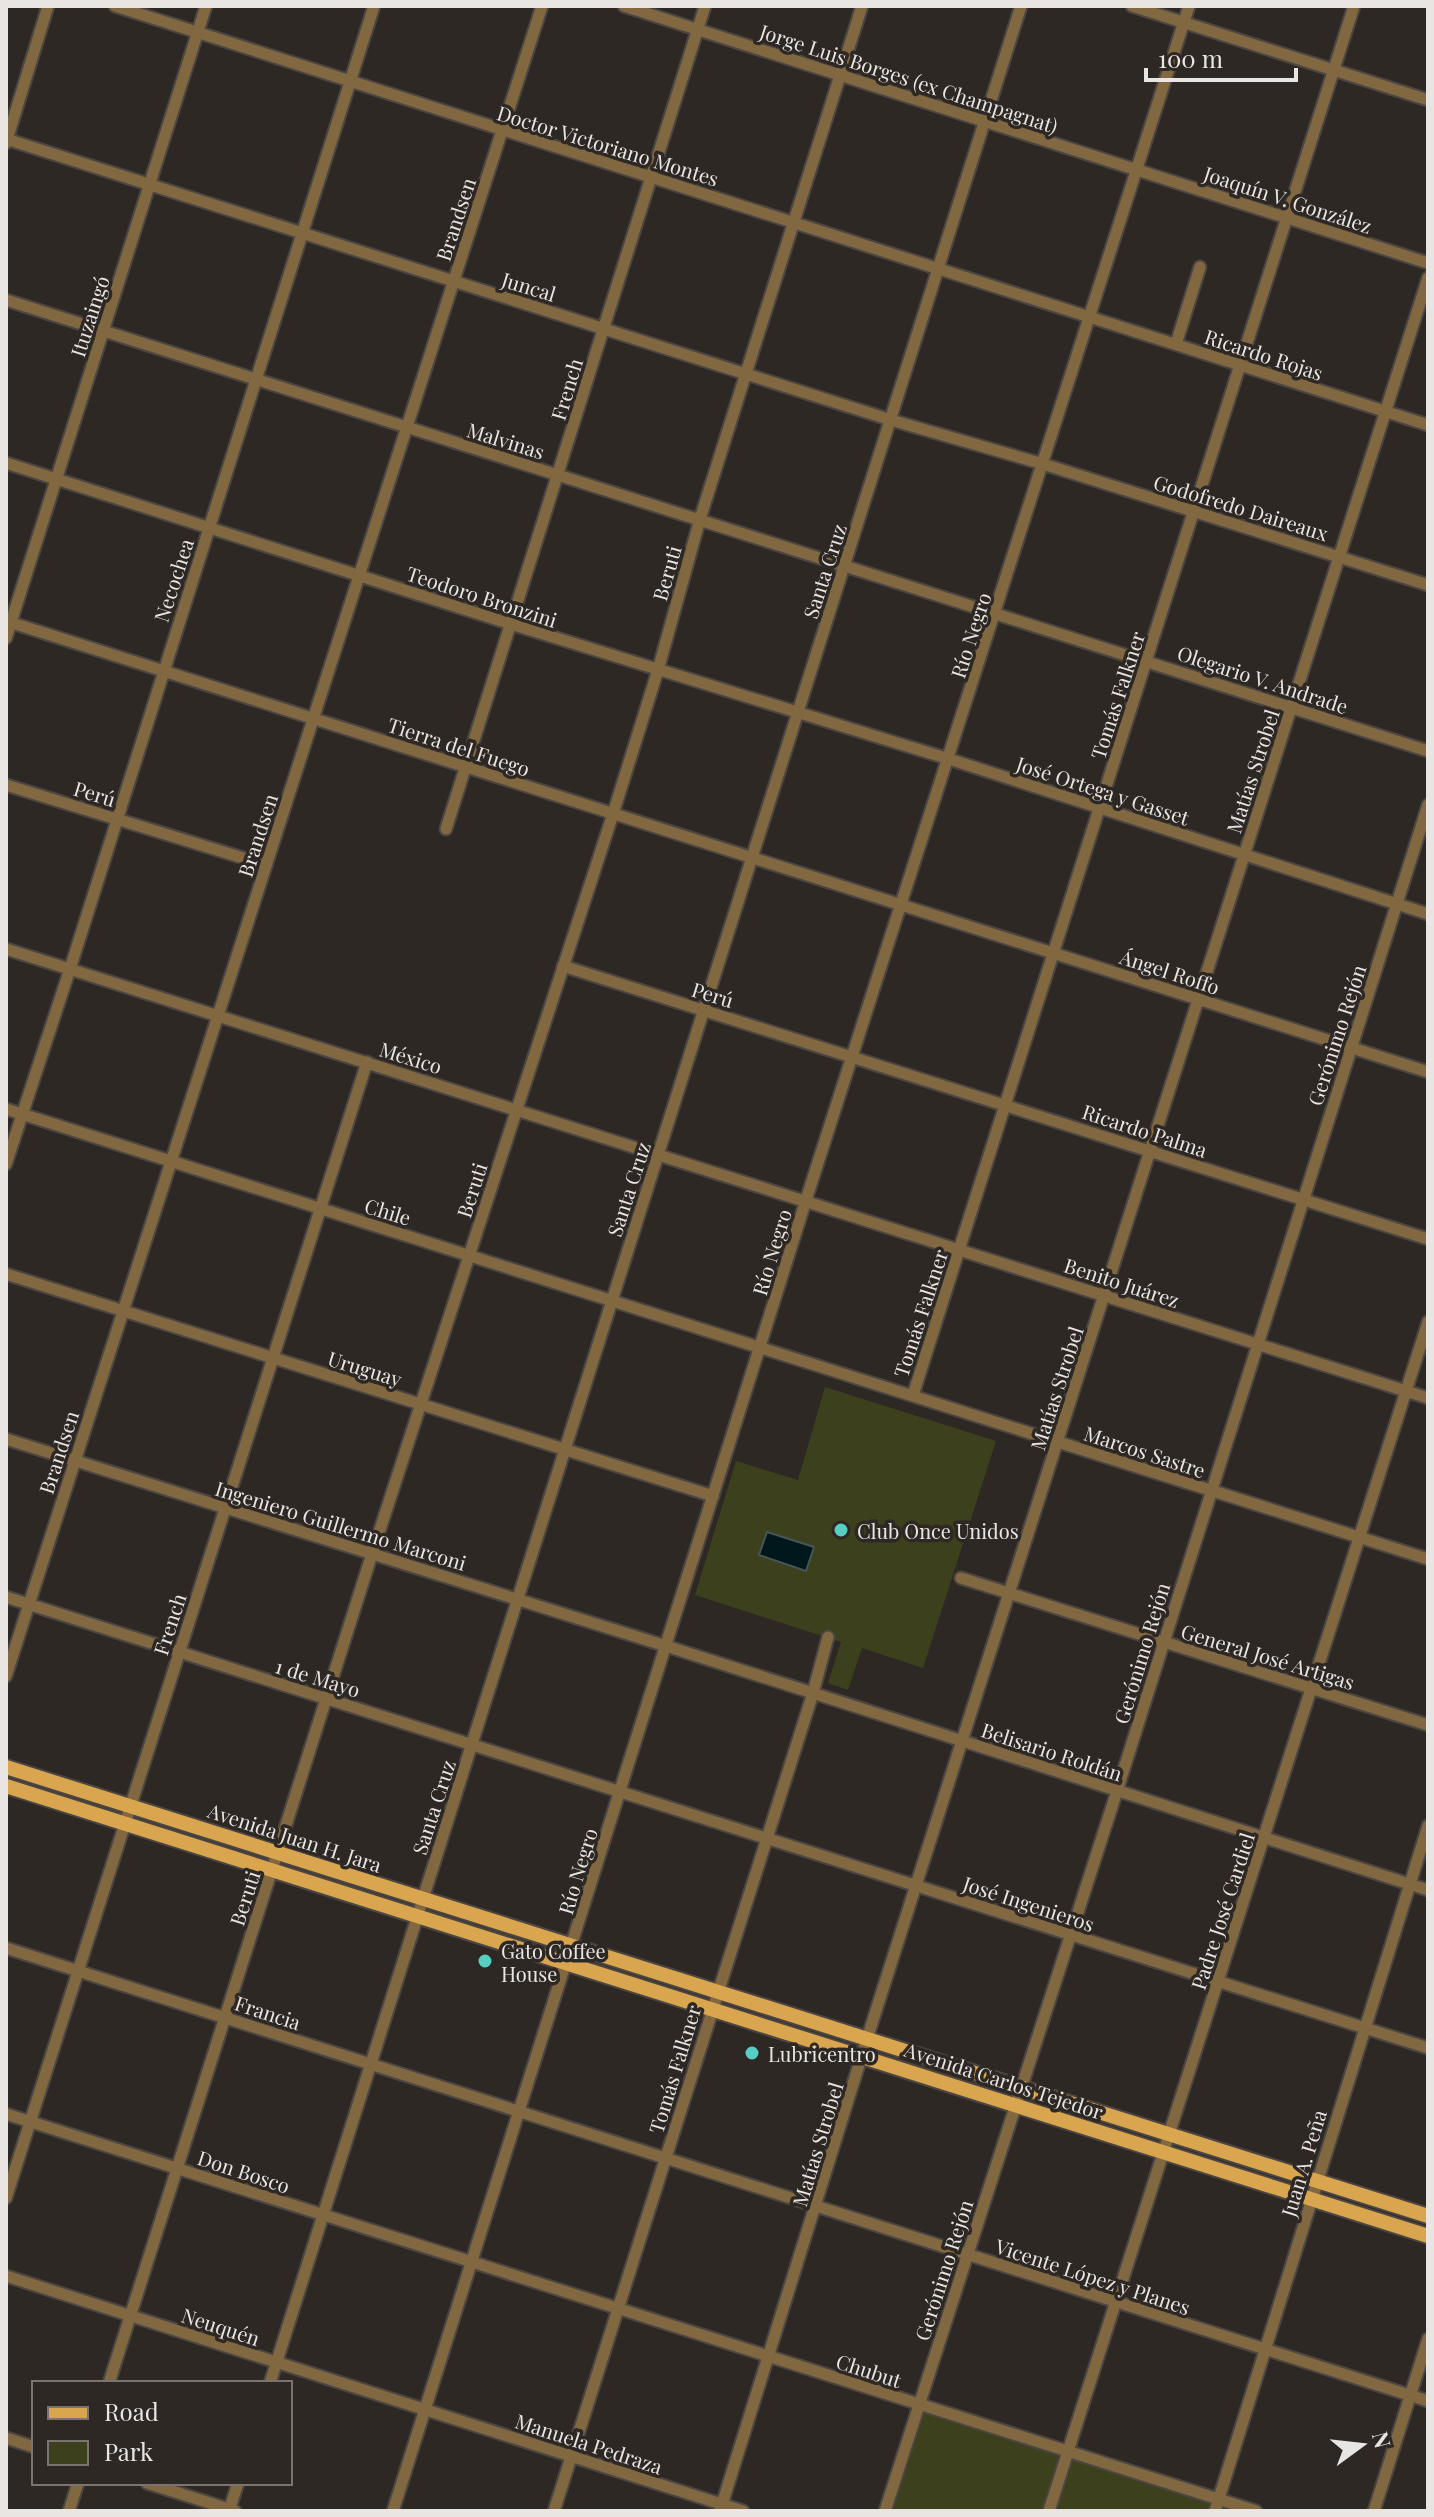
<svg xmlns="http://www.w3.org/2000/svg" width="1434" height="2517" font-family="'Playfair Display',serif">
  <rect width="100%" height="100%" fill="#2e2824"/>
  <g fill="#3d401c">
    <path d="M825,1387L996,1441L923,1668L862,1648L848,1690L828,1683L841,1642L695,1595L736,1461L798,1480Z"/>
    <path d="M922,2411L1061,2455L1044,2511H891Z"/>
    <path d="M1071,2458L1212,2502L1209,2511H1054Z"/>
  </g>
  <path fill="#00181c" stroke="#465657" stroke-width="2" d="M767,1532L814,1547L806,1571L759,1555Z"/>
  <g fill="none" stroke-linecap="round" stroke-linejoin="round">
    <g stroke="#4c4642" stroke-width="15">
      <g id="minor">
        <path d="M115,6L1428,425"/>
        <path d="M624,6L1428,263"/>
        <path d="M1132,6L1428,100"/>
        <path d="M6,139L891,420L1043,464L1428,585"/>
        <path d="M6,143L48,6"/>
        <path d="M6,300L1428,751"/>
        <path d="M1176,344L1200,267"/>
        <path d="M6,463L511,624L949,759L1428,914"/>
        <path d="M6,621L1428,1072"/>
        <path d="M6,638L206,6"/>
        <path d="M6,785L266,865"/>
        <path d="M446,829L705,6"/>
        <path d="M6,949L1428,1398"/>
        <path d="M563,966L1428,1239"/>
        <path d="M6,1109L1428,1559"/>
        <path d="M6,1164L70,969L374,6"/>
        <path d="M6,1274L713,1496"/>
        <path d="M913,1395L1354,6"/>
        <path d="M6,1439L666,1646L1428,1890"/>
        <path d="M961,1578L1428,1725"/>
        <path d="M6,1597L1428,2048"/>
        <path d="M6,1676L542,6"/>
        <path d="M6,1948L1428,2401"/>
        <path d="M6,2114L1256,2511"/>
        <path d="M6,2198L367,1062"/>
        <path d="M6,2276L743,2511"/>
        <path d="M109,2383L372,1554L613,814L658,670L700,519L862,6"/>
        <path d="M270,2383L1021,6"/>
        <path d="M6,2438L34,2447"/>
        <path d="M147,2483L235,2511"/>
        <path d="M69,2511L78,2483"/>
        <path d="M229,2511L238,2483"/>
        <path d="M393,2511L806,1200L1189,6"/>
        <path d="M554,2511L813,1693L828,1637"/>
        <path d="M720,2511L867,2039L1428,278"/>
        <path d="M885,2511L1117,1791L1428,805"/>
        <path d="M1049,2511L1428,1322"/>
        <path d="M1215,2511L1428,1826"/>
        <path d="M1374,2511L1428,2339"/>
      </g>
    </g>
    <g stroke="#4c4642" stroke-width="18">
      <g id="major">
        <path d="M6,1767L1428,2216"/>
        <path d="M6,1786L1428,2236"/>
      </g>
    </g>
    <use href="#minor" stroke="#816841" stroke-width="11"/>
    <use href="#major" stroke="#d9a54f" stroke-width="14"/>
  </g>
  <g fill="#57cec2" stroke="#2e2824" stroke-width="3">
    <circle cx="841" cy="1530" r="8"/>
    <circle cx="485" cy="1961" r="8"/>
    <circle cx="752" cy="2053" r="8"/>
  </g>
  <g text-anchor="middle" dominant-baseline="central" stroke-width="7" stroke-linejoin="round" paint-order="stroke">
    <g font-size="20" fill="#e9e5e2" stroke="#2e2824">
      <text transform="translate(909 78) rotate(18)">Jorge Luis Borges (ex Champagnat)</text>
      <text transform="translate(608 145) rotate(17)">Doctor Victoriano Montes</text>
      <text transform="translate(1288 199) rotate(18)">Joaquín V. González</text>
      <text transform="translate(455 219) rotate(-72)">Brandsen</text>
      <text transform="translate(529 286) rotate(17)">Juncal</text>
      <text transform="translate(89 316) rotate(-72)">Ituzaingó</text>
      <text transform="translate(1264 354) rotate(18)">Ricardo Rojas</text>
      <text transform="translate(566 389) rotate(-73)">French</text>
      <text transform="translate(506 440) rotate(17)">Malvinas</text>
      <text transform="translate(1241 507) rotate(17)">Godofredo Daireaux</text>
      <text transform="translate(824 571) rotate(-72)">Santa Cruz</text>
      <text transform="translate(666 573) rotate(-74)">Beruti</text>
      <text transform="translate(173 580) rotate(-72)">Necochea</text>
      <text transform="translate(482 596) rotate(18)">Teodoro Bronzini</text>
      <text transform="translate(970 635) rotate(-72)">Río Negro</text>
      <text transform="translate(1263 679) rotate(18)">Olegario V. Andrade</text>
      <text transform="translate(1117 695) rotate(-72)">Tomás Falkner</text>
      <text transform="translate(459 746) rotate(18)">Tierra del Fuego</text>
      <text transform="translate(1252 771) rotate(-72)">Matías Strobel</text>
      <text transform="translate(1103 790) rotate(18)">José Ortega y Gasset</text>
      <text transform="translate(95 793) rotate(17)">Perú</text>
      <text transform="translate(257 835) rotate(-72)">Brandsen</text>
      <text transform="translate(1170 971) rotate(18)">Ángel Roffo</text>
      <text transform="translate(713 994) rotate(17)">Perú</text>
      <text transform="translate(1336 1035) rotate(-72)">Gerónimo Rejón</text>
      <text transform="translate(411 1057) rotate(17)">México</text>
      <text transform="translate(1145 1130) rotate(18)">Ricardo Palma</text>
      <text transform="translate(628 1189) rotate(-72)">Santa Cruz</text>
      <text transform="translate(471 1190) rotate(-72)">Beruti</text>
      <text transform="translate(388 1211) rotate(17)">Chile</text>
      <text transform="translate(771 1252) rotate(-73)">Río Negro</text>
      <text transform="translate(1122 1282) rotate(18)">Benito Juárez</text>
      <text transform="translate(920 1313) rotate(-72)">Tomás Falkner</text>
      <text transform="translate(365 1368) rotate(17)">Uruguay</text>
      <text transform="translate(1056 1388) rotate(-72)">Matías Strobel</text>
      <text transform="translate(1145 1451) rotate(18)">Marcos Sastre</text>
      <text transform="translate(58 1452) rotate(-72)">Brandsen</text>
      <text transform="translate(341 1525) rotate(17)">Ingeniero Guillermo Marconi</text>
      <text transform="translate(169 1624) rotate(-72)">French</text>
      <text transform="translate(1141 1653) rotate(-73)">Gerónimo Rejón</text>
      <text transform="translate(1268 1656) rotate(17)">General José Artigas</text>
      <text transform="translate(318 1677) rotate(17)">1 de Mayo</text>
      <text transform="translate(1052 1751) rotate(18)">Belisario Roldán</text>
      <text transform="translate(433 1807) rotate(-72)">Santa Cruz</text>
      <text transform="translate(295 1837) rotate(18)">Avenida Juan H. Jara</text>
      <text transform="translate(577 1871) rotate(-73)">Río Negro</text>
      <text transform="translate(244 1898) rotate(-72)">Beruti</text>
      <text transform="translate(1029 1903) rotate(18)">José Ingenieros</text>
      <text transform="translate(1222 1911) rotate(-72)">Padre José Cardiel</text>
      <text transform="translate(268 2012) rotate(18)">Francia</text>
      <text transform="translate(674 2069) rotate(-73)">Tomás Falkner</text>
      <text transform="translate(1004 2080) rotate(18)">Avenida Carlos Tejedor</text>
      <text transform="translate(817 2144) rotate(-73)">Matías Strobel</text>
      <text transform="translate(1303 2163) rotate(-73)">Juan A. Peña</text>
      <text transform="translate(244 2171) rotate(18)">Don Bosco</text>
      <text transform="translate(943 2270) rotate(-72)">Gerónimo Rejón</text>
      <text transform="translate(1093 2276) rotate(18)">Vicente López y Planes</text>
      <text transform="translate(221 2326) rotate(18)">Neuquén</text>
      <text transform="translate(869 2370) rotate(18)">Chubut</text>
      <text transform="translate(589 2443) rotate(18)">Manuela Pedraza</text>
    </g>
    <g font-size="20" fill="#e9e5e2" stroke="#2e2824" text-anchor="start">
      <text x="857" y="1530">Club Once Unidos</text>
      <text x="501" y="1950">Gato Coffee<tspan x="501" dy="23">House</tspan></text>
      <text x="768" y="2053">Lubricentro</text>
    </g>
  </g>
  <rect width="1434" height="2517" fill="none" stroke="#e9e5e2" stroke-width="16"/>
  <rect x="32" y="2381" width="260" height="104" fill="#2e2824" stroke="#797470" stroke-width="2"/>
  <rect x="48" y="2407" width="40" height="12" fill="#d9a54f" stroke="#797470" stroke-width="2"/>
  <text x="104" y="2421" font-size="24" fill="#e9e5e2">Road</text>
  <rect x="48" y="2441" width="40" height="24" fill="#3d401c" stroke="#797470" stroke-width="2"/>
  <text x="104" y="2461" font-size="24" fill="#e9e5e2">Park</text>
  <g transform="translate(1362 2445) rotate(75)" stroke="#2e2824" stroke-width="6" paint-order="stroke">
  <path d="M0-6L14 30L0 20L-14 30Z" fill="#e9e5e2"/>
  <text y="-12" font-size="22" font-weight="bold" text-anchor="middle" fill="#e9e5e2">N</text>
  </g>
  <path d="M1146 68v12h150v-12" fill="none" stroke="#e9e5e2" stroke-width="4"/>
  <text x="1158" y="68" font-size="24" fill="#e9e5e2" stroke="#2e2824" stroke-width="6" paint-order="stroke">100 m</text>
</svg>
